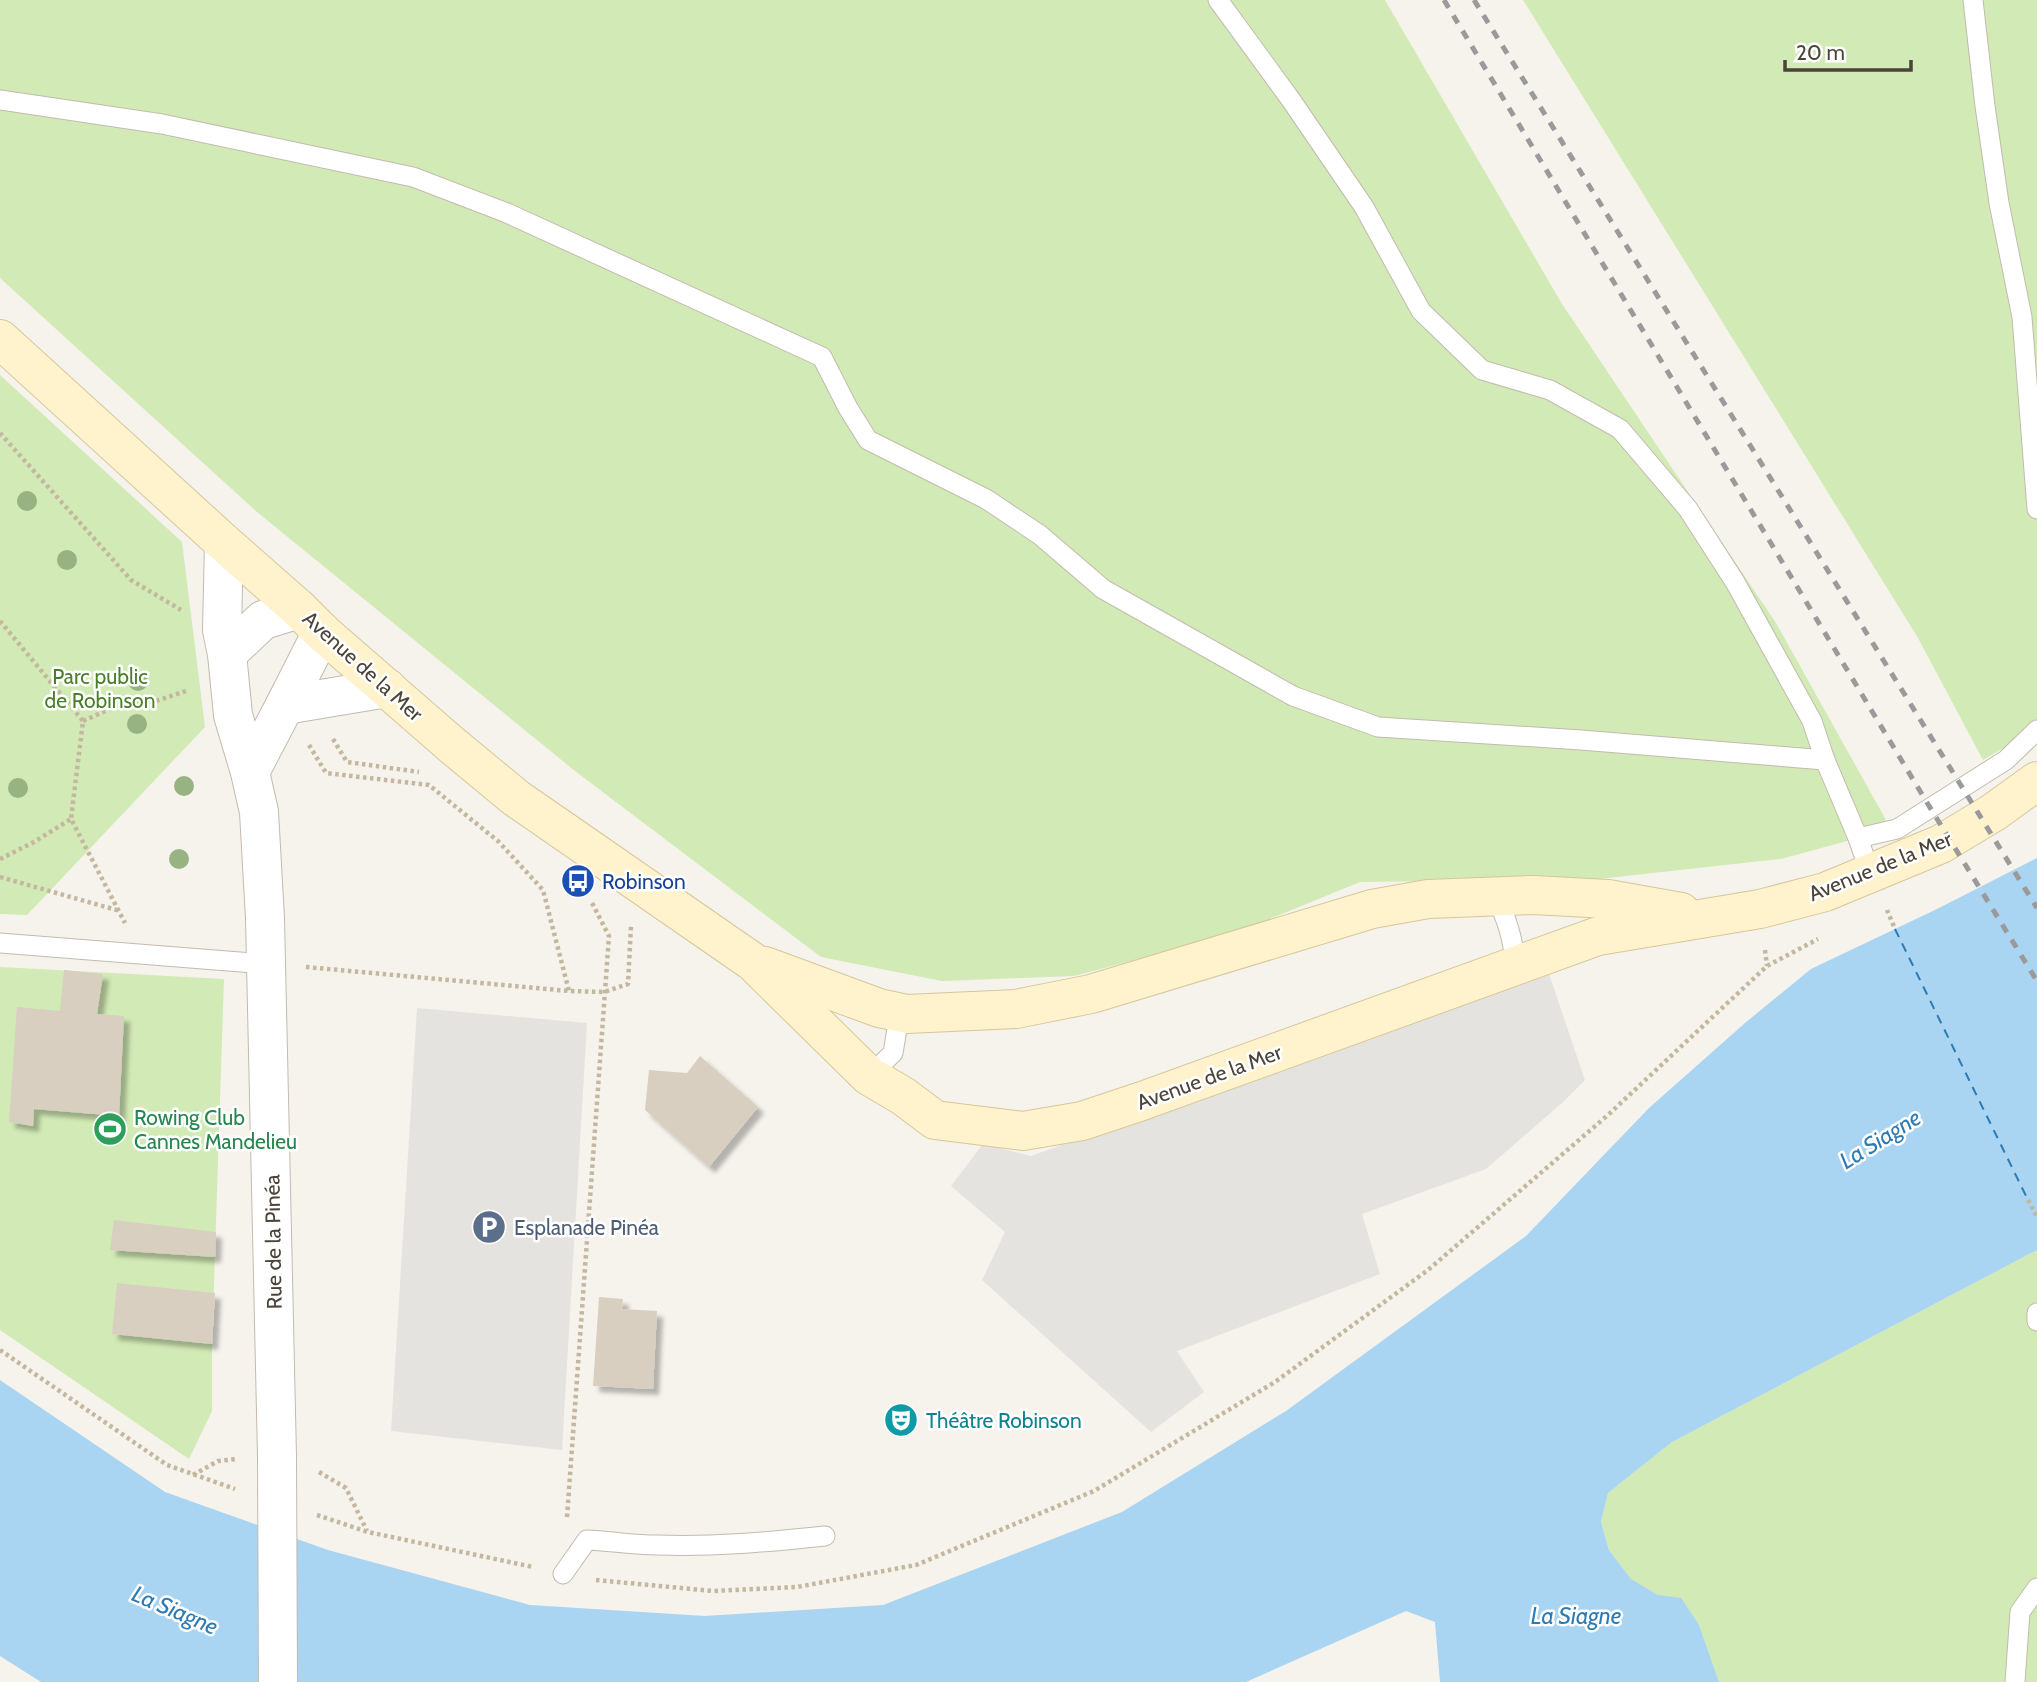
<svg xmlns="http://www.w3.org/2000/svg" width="2037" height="1682" font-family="Cabin,sans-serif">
  <defs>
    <filter id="shadow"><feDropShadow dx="6" dy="6" stdDeviation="2" flood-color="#0004"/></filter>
  </defs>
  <rect width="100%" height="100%" fill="#f6f3ec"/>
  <g fill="#d2eab5">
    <path d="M0,0H1385L1562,304L1776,623L1886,820L1858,838L1781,859L1598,879L1360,882L1230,935L1074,976L942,981L821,957L575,771L257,512L0,278Z"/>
    <path d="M1523,0H2037V728L1983,760L1918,638Z"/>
    <path d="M0,375L182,542L205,727L27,915L0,914Z"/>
    <path d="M0,967L224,979L212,1344V1411L189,1459L0,1330Z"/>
    <path d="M2037,1250V1682H1719L1699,1625L1658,1595L1631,1579L1609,1550L1601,1522L1608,1493L1672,1442Z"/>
  </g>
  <g fill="#e5e3e0">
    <path d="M1548,971L1585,1080L1563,1102L1486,1169L1362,1214L1380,1274L1177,1351L1204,1392L1151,1432L982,1280L1005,1232L951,1186L983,1144L1031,1156Z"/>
    <path d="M417,1008L587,1023L562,1450L391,1431Z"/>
  </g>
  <path fill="#a9d4f2" d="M2037,858V1250L1672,1442L1608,1493L1601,1522L1609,1550L1631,1579L1658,1595L1681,1598L1699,1625L1719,1682H1440L1435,1622L1406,1611L1246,1682H41L0,1656V1380L165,1492L328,1550L530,1605L705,1616L883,1605L1122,1512L1286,1411L1526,1236L1649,1108L1745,1023L1811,969L1937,909Z"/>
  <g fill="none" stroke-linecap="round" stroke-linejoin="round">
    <path stroke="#2e7ab2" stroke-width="2" stroke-dasharray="9 7" stroke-linecap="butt" d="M1895,929L2028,1200"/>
  </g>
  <g fill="#d8cfc1" filter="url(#shadow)">
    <path d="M64,970L103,974L97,1014L124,1016L119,1116L34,1109L33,1126L9,1122L17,1007L60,1011Z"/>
    <path d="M700,1056L758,1107L709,1167L645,1110L649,1070L687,1073Z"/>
    <path d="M114,1220L216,1232L215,1257L110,1250Z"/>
    <path d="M117,1283L215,1293L212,1344L112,1334Z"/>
    <path d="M599,1297L623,1299L622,1309L657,1311L653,1389L593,1386Z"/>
  </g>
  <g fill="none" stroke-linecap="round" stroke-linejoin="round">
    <g stroke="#c2bbae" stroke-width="21">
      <g id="service">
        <path d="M1218,0L1291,100L1364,207L1421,311L1482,370L1550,390L1620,429L1688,509L1735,582L1812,721L1825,760L1858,838"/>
        <path d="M1973,0L1985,106L1999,203L2022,317L2037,509"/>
        <path d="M0,100L162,124L413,177L507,213L822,357L848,408L868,440L986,499L1040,535L1103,589L1293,696L1378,727L1581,740L1825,760"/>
        <path d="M1870,873L1858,838L1897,829L2006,760L2037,730"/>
        <path d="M1495,896C1508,919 1513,941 1516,967"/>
        <path d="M0,943L266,964"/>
        <path d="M869,1076L893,1053L897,1029L907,1014"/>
        <path d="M2037,1313V1321"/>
        <path d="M563,1574L587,1540C610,1541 634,1545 657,1545C713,1547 769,1542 825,1536"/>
        <path d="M2015,1682L2020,1612L2037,1588"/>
      </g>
    </g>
    <g stroke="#c2bbae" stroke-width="40">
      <g id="minor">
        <path d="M224,543L222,630L227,654L233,715L250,772L259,812L265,918L277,1457"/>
        <path d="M227,654L263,620L299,609"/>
        <path d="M285,705L322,632"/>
        <path d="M250,772L285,705L387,688"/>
      </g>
    </g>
    <g stroke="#d6c79b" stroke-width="40">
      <g id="secondary">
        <path d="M0,339L224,543L299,609L322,632L453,746L516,798L753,962L869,1076L903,1096L935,1120L1023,1131L1082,1121L1142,1101L1598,936L1760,909L1825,892L1941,844L1994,812L2037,781"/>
        <path d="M765,966L879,1008L907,1014L1016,1009L1091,994L1372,909L1428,899L1533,895L1608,899L1681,912"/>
      </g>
    </g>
    <g stroke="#c4b79f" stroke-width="4.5" stroke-dasharray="3.5 3.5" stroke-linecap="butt">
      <path d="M0,433L131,580L181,610"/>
      <path d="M0,621L83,721L71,819L125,923"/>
      <path d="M83,721L123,703L156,701L189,690"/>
      <path d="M333,739L347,762L419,772"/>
      <path d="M309,745L326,773L429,785L499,842L543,890L569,991"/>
      <path d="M0,859L34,842L71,819"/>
      <path d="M0,877L120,911"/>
      <path d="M1887,910L1895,929"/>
      <path d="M1765,950L1767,966"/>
      <path d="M306,967L569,991L604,992L628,984L631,926"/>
      <path d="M2028,1200L2037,1217"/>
      <path d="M0,1350L167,1465L235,1489"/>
      <path d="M319,1472L346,1488L367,1531"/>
      <path d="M193,1475L218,1461L236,1459"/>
      <path d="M317,1515L368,1532L533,1567"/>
      <path d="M567,1517L609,936L591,901"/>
      <path d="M596,1580L713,1591L797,1587L916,1565L1094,1491L1275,1382L1428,1270L1608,1115L1767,966L1818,939"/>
    </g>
    <use href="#service" stroke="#fff" stroke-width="19"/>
    <use href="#minor" stroke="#fff" stroke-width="38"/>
    <use href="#secondary" stroke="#fff3cd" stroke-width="38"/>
    <g stroke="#9a9a9a" stroke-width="5" stroke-dasharray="9 9" stroke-linecap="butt">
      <path d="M1444,0L1926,801L2037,981"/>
      <path d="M1474,0L2037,908"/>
    </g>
    <g stroke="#c2bbae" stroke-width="40" stroke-linecap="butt">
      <path id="minor-bridge" d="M277,1457L278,1682"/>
    </g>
    <use href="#minor-bridge" stroke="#fff" stroke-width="38"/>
  </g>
  <g fill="#97b381">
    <circle cx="27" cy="501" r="10"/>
    <circle cx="67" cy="560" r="10"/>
    <circle cx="138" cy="681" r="10"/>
    <circle cx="137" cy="724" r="10"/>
    <circle cx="184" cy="786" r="10"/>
    <circle cx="18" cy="788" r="10"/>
    <circle cx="179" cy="859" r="10"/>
  </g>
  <defs>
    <g id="bus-disc" transform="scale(1.75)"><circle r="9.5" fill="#1a4fb4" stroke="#fff"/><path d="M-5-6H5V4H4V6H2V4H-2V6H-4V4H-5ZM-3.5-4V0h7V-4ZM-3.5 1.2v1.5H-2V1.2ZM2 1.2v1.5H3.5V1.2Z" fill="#fff"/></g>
    <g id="stadium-disc" transform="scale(1.75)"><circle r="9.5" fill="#2e9e5b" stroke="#fff"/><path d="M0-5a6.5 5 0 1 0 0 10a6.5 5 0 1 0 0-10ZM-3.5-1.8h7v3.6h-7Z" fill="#fff"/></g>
    <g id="parking-disc" transform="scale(1.75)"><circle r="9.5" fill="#5c6f8a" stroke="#fff"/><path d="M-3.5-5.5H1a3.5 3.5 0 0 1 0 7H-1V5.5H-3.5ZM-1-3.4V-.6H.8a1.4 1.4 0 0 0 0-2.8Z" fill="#fff"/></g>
    <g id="theatre-disc" transform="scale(1.75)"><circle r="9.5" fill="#0f9aa8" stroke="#fff"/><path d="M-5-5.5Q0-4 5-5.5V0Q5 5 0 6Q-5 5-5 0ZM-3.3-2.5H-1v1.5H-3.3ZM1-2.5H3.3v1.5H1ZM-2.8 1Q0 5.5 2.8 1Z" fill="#fff"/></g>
  </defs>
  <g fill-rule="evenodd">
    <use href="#bus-disc" x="578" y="881"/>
    <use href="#stadium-disc" x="110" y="1129"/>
    <use href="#parking-disc" x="489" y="1227"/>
    <use href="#theatre-disc" x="901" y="1420"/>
  </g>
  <g text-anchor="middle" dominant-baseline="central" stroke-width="5" stroke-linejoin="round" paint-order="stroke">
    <g font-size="21" fill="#4b4439" stroke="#fff">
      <text transform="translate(363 666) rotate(42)">Avenue de la Mer</text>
      <text transform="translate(1880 866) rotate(-22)">Avenue de la Mer</text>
      <text transform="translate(1209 1077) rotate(-20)">Avenue de la Mer</text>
      <text transform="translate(273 1242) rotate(-91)">Rue de la Pinéa</text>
    </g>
    <g font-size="21" fill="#4a7f2a" stroke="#fff">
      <text x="100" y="676">Parc public<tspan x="100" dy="24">de Robinson</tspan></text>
    </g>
    <g font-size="21" fill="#164399" stroke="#fff" text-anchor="start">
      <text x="602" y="881">Robinson</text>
    </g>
    <g font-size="21" fill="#27864d" stroke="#fff" text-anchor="start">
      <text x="134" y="1117">Rowing Club<tspan x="134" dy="24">Cannes Mandelieu</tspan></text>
    </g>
    <g font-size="21" fill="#4e5e75" stroke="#fff" text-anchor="start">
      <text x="514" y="1227">Esplanade Pinéa</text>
    </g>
    <g font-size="21" fill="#0d838f" stroke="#fff" text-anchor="start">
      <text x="926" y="1420">Théâtre Robinson</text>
    </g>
    <g font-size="23" font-style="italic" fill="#2e7ab2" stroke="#fff">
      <text transform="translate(1880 1139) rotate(-32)">La Siagne</text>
      <text transform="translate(175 1610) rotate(23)">La Siagne</text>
      <text x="1576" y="1616">La Siagne</text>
    </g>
  </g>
  <path d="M1785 60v10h126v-10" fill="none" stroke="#4b4439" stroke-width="3.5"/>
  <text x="1796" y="60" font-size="21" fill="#4b4439" stroke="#ffffff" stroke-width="5" paint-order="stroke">20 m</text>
</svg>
